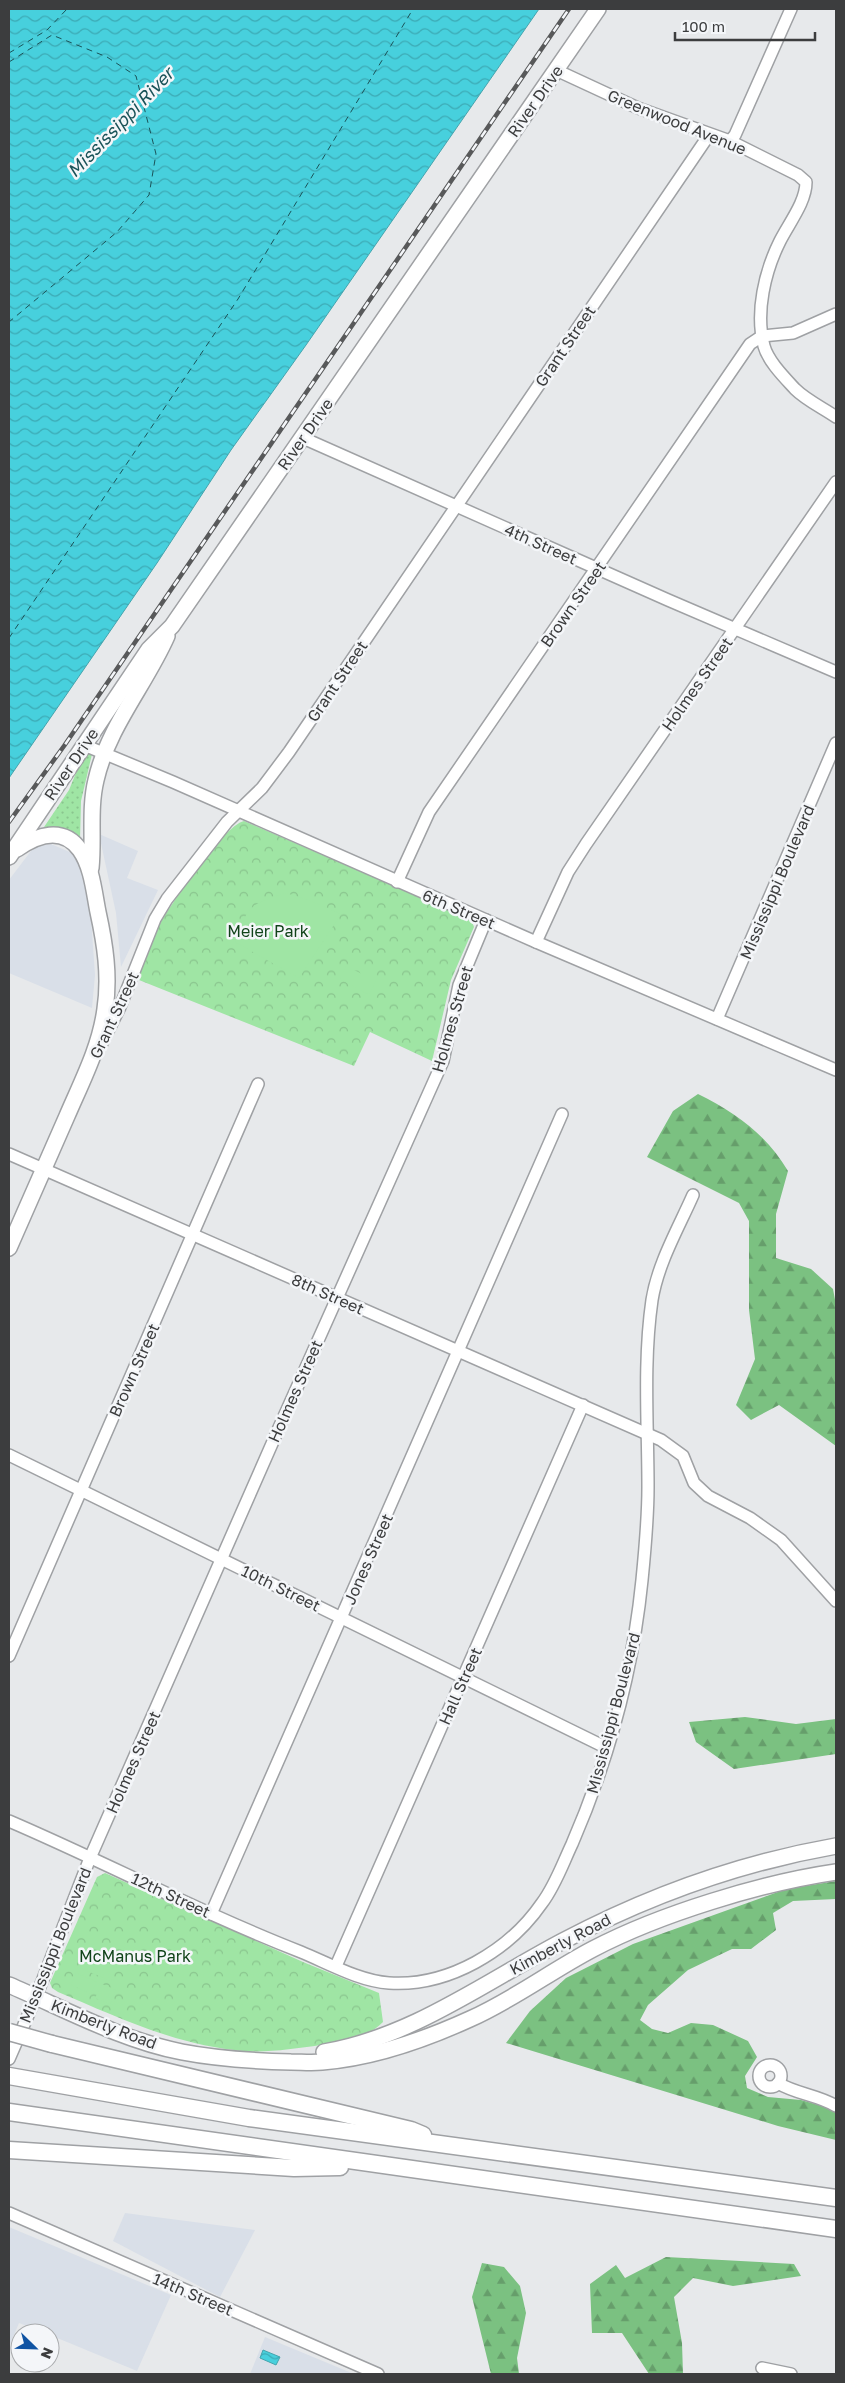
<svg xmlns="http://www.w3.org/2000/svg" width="845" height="2383" font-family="'Golos Text',sans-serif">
  <defs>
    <pattern id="grass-dots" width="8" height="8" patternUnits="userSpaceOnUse" patternTransform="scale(1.25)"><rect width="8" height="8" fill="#9fe5a4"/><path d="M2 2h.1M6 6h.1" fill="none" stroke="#8ac58e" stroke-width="1.8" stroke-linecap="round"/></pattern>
    <pattern id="forest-firs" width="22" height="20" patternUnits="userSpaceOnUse" patternTransform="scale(1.25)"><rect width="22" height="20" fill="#7bc181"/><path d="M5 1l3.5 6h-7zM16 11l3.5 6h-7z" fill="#669e6b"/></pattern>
    <pattern id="park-crowns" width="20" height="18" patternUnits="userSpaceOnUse" patternTransform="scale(1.25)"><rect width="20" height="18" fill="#9fe5a4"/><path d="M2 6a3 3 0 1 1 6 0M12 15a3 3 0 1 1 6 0" fill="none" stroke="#8ac58e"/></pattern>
    <pattern id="water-waves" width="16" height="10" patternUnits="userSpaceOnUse" patternTransform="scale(1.25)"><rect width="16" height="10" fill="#47d0dd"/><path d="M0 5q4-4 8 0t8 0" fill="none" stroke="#3caab5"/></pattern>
  </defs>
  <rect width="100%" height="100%" fill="#e7e9eb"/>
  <g fill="#d9dfe8">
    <path d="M99,834L138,851L127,878L158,890L121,967L116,913Z"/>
    <path d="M51,844L79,856L91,918L95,975L92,1008L9,973V880L34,847Z"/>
    <path d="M125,2213L255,2230L220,2297L113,2241Z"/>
    <path d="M9,2227L171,2295L137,2371L50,2335V2333H45L19,2323L9,2347Z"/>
    <path d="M265,2337L354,2374H250Z"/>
  </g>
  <path fill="url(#grass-dots)" d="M88,753L92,754L81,801L80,840L42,830L69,790L82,758Z"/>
  <g fill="url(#forest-firs)">
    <path d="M698,1094C736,1113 766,1134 788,1171L776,1214V1258L811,1269L833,1289L836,1305V1446L779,1405L751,1420L736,1405L755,1359L749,1310V1221L739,1203L647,1157L673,1111Z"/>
    <path d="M745,1717L796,1724L836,1719V1754L734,1769L696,1742L689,1722Z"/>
    <path d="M836,1881V1899L793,1901L773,1913L776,1930L751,1949H732L688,1970L648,2005L640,2020L652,2029L668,2033L691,2023L713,2025L748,2041L757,2057L745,2076L747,2088L768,2097L801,2100L833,2109L836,2111V2140L778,2126L506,2043L530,2011L566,1978L633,1944L786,1889Z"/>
    <path d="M666,2257L794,2264L801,2276L733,2286L693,2278L674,2297L682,2343L683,2374H649L622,2333H592L590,2284L616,2265L625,2278Z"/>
    <path d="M482,2263L504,2267L520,2286L526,2313L517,2358L519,2374H491L472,2297Z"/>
  </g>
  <g fill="url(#park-crowns)">
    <path d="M244,821L471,919L474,927L451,980L432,1061L370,1032L354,1066L134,978C141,963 146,947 154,933C167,911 222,826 244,821Z"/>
    <path d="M105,1873L303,1962L379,1993L383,2022C368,2038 342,2042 321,2045C292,2049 262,2054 234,2050C171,2043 115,2016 58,1992L52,1988L50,1983L97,1877Z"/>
  </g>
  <g fill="#9fe5a4">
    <path d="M286,893L311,901L341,914L299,978L235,942C248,906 248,905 286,893Z"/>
    <path d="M346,966L376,981L369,995L340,979Z"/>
    <path d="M86,1954L117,1967L111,1981L80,1968Z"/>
    <path d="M76,1973L97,1982L91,1994L71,1985Z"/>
    <path d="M102,1984L116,1990L110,2004L95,1998Z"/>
  </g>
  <g fill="url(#water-waves)" stroke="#44a4ad">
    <path d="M9,9H539L306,345L231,450L157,563L9,778Z"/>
    <path d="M263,2350L280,2357L276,2365L260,2358Z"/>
  </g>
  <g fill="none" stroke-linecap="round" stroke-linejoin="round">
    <g stroke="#1a5359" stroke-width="1" stroke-dasharray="6 5" stroke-linecap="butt">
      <path d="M9,53L47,30L67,9"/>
      <path d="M9,62L52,35L107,57L136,76L156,154L149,195L117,232L9,322"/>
      <path d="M9,638L238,299L413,9"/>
    </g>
    <g stroke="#9fa1a4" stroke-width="14">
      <g id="minor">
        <path d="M556,70L638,108L730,141L798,175L806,182C806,202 789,223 780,241C765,271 755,312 764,346C768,361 784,377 795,389C806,400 823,408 836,417"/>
        <path d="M730,141L735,135L791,9"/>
        <path d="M303,438L668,600L836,672"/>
        <path d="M84,745L173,782L536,942L836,1070"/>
        <path d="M397,882L429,812L750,344L762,336L793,333L836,314"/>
        <path d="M536,942L568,872L586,844L836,482"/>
        <path d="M717,1019L836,743"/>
        <path d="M102,1043L120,1007L155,919L167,899L227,822L262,788L289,752L709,135"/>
        <path d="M9,1154L661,1440L683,1456L694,1483L708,1496L750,1518L781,1540L836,1601"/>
        <path d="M9,1455L607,1748"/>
        <path d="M9,1656L258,1084"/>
        <path d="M9,1821C107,1863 201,1913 301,1952C328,1963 359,1981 389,1983C448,1987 509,1951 542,1903C555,1886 563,1863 572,1844C608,1761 633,1670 642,1580C645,1550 648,1518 648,1487C648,1425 643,1362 652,1300C658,1263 678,1229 693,1195"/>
        <path d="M211,1914L562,1114"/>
        <path d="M336,1966L583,1405"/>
        <path d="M9,2059L36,1997L90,1858L278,1430L443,1061L459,985L486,920"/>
        <circle cx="770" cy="2076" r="11"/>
        <path d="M778,2083C796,2094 818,2095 836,2106"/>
        <path d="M9,2213L378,2374"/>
        <path d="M762,2368L791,2374"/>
      </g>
    </g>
    <g stroke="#9fa1a4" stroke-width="18">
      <g id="major">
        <path d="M9,857L149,649L172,626L598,9"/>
        <path d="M91,868C94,838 89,809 96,780C108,727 146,684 167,636"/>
        <path d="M9,1248C28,1204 48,1160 67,1116C82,1081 100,1047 105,1009C110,976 105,944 98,912C94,892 92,867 80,850C63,826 37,835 17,849"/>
        <path d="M9,1985C65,2009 121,2040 182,2052C218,2059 254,2061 291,2062C301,2062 312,2063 322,2062C373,2058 424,2040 470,2019C513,2000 551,1971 593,1949C660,1914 761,1883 836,1872"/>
        <path d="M324,2052C412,2037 485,1982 563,1941C650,1895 739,1863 836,1846"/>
      </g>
    </g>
    <g stroke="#9fa1a4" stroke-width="19">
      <g id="highway">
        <path d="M52,2044L411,2130L423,2135"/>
        <path d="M9,2076L249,2118L836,2198"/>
        <path d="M9,2112C284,2153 561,2188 836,2229"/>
        <path d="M9,2150L294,2168L340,2167"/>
      </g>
    </g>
    <use href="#minor" stroke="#fff" stroke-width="11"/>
    <use href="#major" stroke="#fff" stroke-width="15"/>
    <use href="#highway" stroke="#fff" stroke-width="16"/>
    <g stroke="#58595a" stroke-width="4.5">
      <path id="rail" d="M9,822L64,746L569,9"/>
    </g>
    <use href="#rail" stroke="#f4f6f9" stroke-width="2.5" stroke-dasharray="8" stroke-linecap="butt"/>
    <g stroke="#9fa1a4" stroke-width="19" stroke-linecap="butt">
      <path id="highway-bridge" d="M9,2032L52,2044"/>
    </g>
    <use href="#highway-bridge" stroke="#fff" stroke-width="16"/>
  </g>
  <g text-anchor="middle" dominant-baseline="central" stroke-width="5" stroke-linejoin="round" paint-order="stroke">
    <g font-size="16" fill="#3c3d3e" stroke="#f4f6f9">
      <text transform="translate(535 101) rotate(-55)">River Drive</text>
      <text transform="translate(677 122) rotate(22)">Greenwood Avenue</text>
      <text transform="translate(565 346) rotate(-56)">Grant Street</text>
      <text transform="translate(305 434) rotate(-55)">River Drive</text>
      <text transform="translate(541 544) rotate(24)">4th Street</text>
      <text transform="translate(573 604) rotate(-55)">Brown Street</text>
      <text transform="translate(337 681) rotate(-56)">Grant Street</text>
      <text transform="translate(697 684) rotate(-55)">Holmes Street</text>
      <text transform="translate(71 764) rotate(-56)">River Drive</text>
      <text transform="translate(777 882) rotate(-67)">Mississippi Boulevard</text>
      <text transform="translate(459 909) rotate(23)">6th Street</text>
      <text transform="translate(114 1015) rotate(-65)">Grant Street</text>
      <text transform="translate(452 1019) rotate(-74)">Holmes Street</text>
      <text transform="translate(328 1294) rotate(24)">8th Street</text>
      <text transform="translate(134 1370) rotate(-66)">Brown Street</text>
      <text transform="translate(295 1391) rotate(-66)">Holmes Street</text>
      <text transform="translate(368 1559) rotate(-66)">Jones Street</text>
      <text transform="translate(281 1588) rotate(26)">10th Street</text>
      <text transform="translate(460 1686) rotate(-66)">Hall Street</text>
      <text transform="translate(613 1713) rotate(-75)">Mississippi Boulevard</text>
      <text transform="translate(133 1762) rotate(-66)">Holmes Street</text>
      <text transform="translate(171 1895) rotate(25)">12th Street</text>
      <text transform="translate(560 1944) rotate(-28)">Kimberly Road</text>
      <text transform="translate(55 1945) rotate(-68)">Mississippi Boulevard</text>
      <text transform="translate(104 2024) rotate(21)">Kimberly Road</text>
      <text transform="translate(193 2294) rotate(23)">14th Street</text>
    </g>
    <g font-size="16" fill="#104319" stroke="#f4f6f9">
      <text x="268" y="931">Meier Park</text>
      <text x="135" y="1956">McManus Park</text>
    </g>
    <g font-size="18" font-style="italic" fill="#1a5359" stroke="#f4f6f9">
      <text transform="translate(120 122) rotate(-46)">Mississippi River</text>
    </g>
  </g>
  <rect width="845" height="2383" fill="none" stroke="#3c3d3e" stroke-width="20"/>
  <g transform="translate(35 2348) rotate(113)"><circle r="24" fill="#f4f6f9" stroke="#aaacae"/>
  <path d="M0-4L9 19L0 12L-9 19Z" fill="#0f53a3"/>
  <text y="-8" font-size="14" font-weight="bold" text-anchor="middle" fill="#3c3d3e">N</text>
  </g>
  <path d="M675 32v8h140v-8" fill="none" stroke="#3c3d3e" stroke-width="2.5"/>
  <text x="682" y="32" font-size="15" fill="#3c3d3e" stroke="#f4f6f9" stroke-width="4" paint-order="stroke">100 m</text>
</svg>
